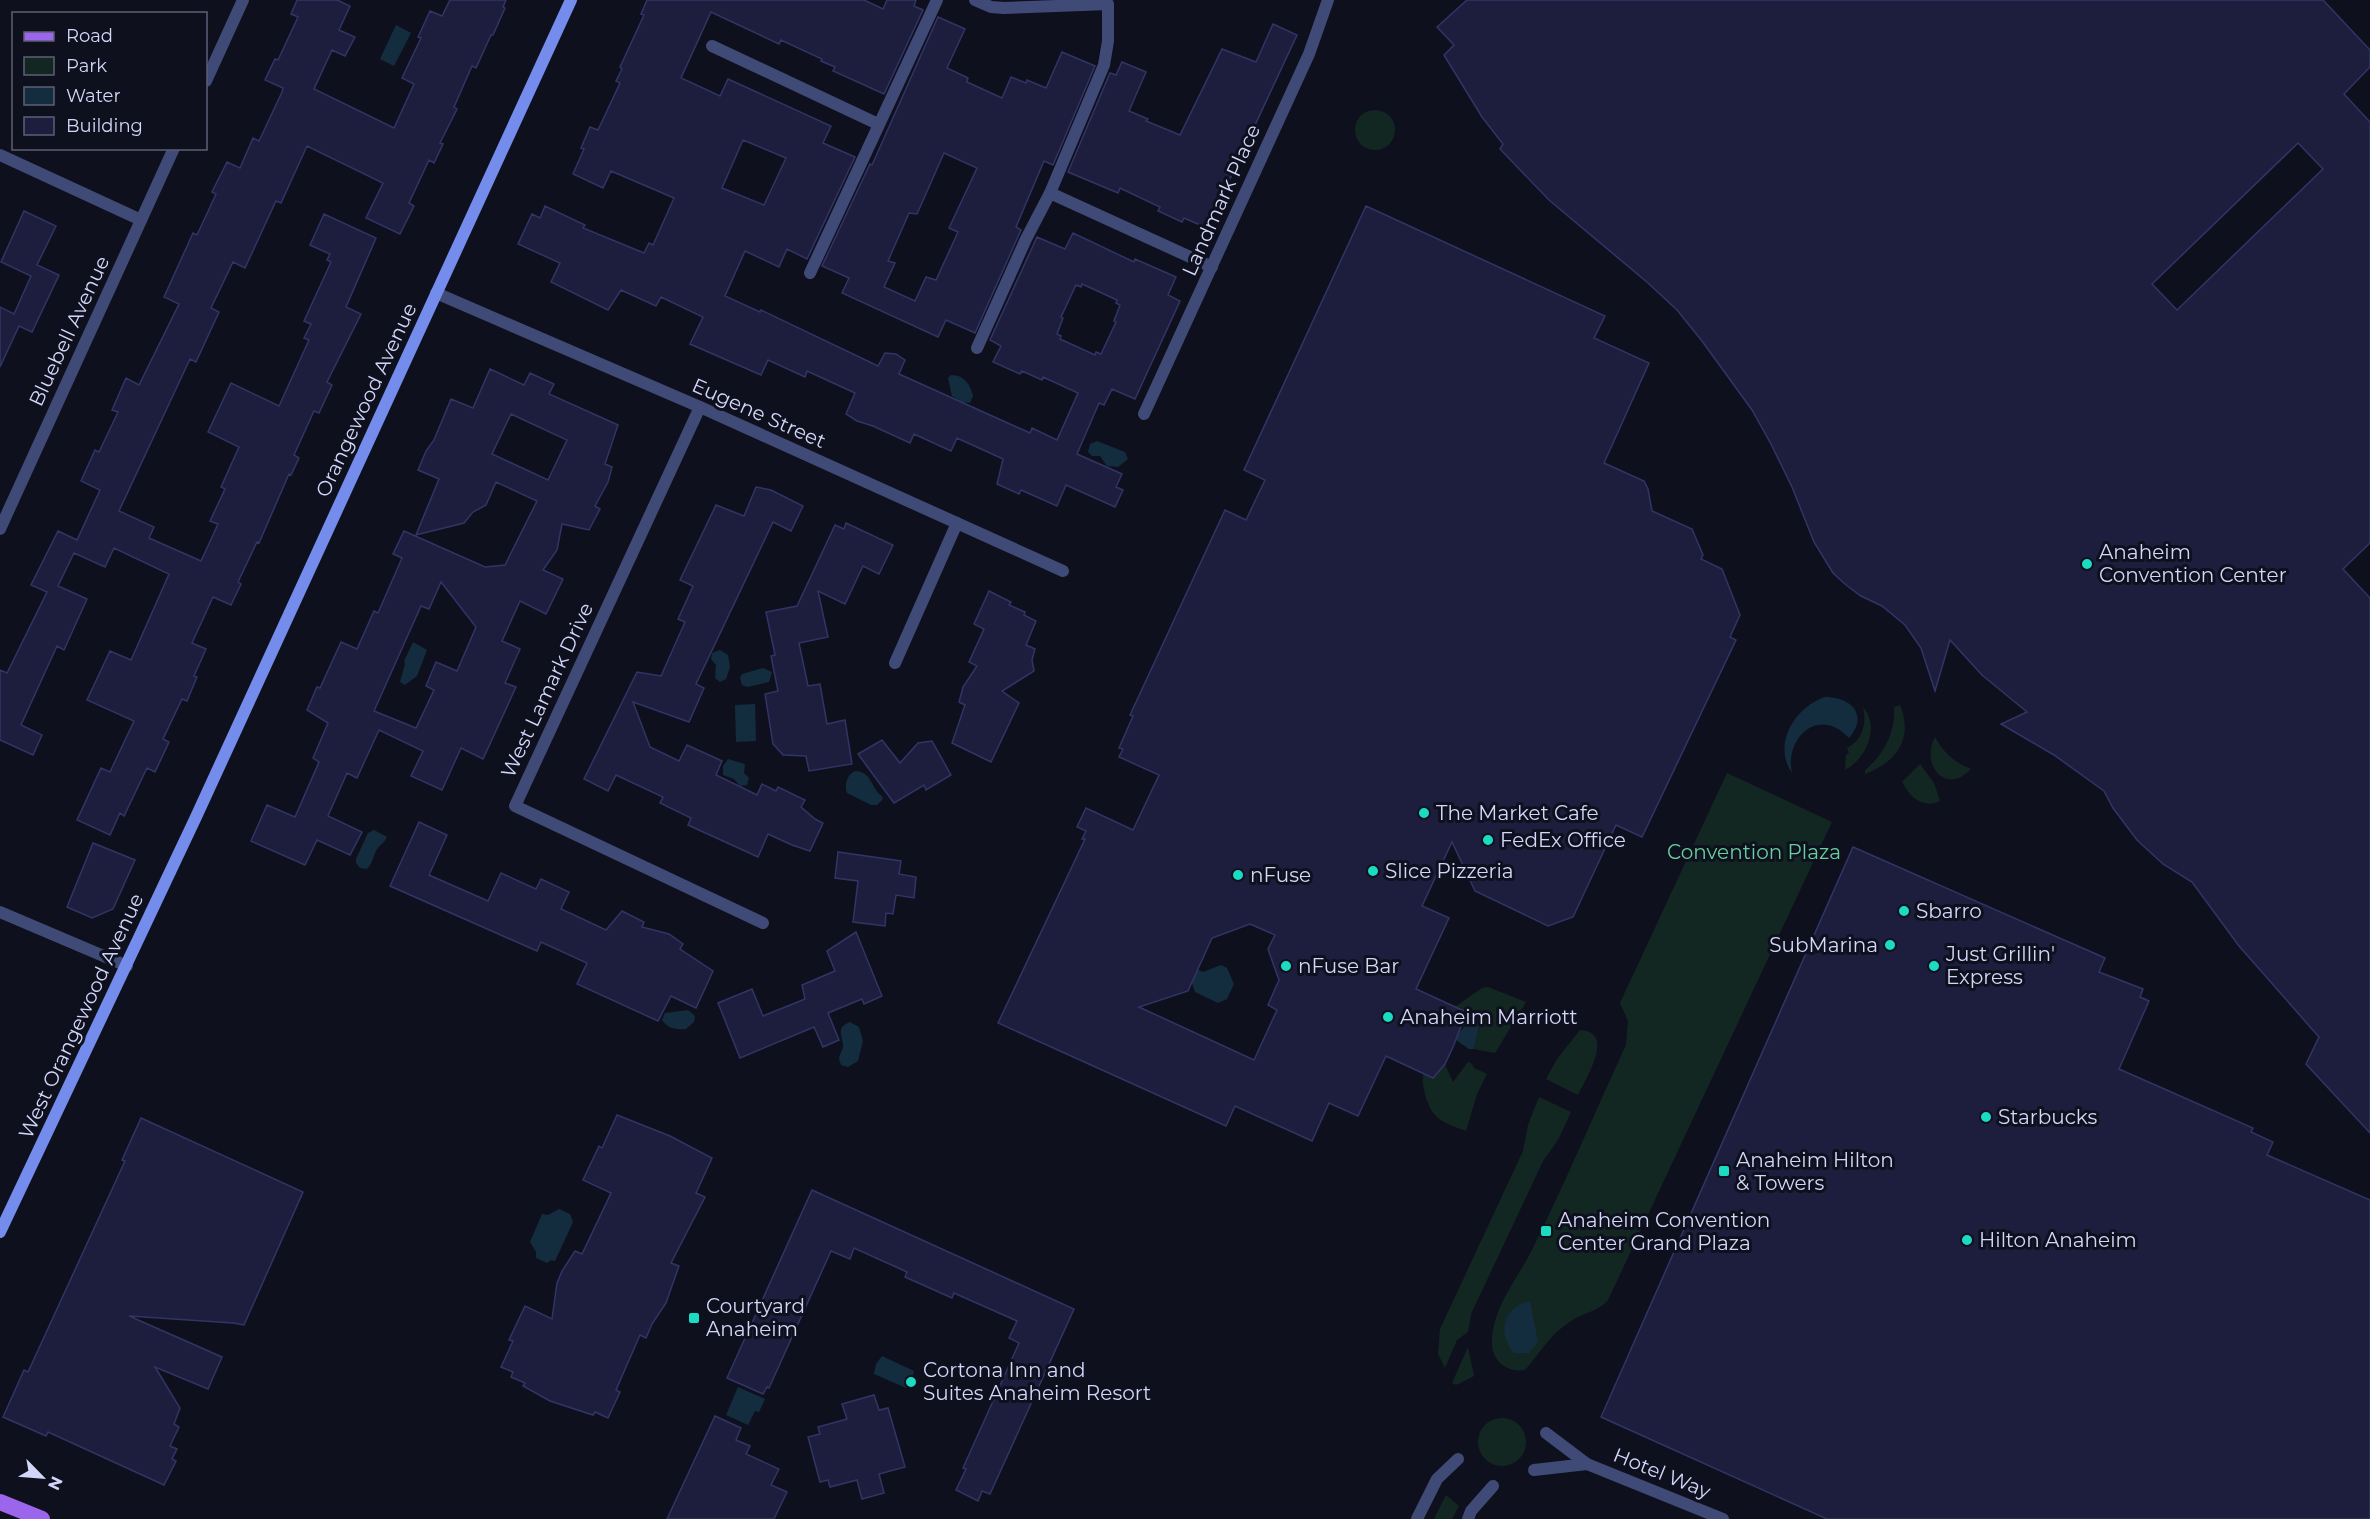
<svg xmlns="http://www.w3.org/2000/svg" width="2370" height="1519" font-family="Montserrat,sans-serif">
  <rect width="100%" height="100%" fill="#0f101e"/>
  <g fill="#132722">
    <circle cx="1375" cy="130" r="20"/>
    <path d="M1900,705C1914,739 1896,762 1865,774V770C1884,755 1896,731 1894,707Z"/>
    <path d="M1863,707C1880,727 1867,758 1845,770L1846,755L1849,753L1847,748C1863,740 1867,723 1863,707Z"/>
    <path d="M1935,737C1943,752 1955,763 1971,769C1946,796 1920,765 1935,737Z"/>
    <path d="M1920,764L1934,783L1940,801C1922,809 1910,797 1902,782Z"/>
    <path d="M1727,773L1832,822L1608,1300C1599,1311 1583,1313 1571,1321C1550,1334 1540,1353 1525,1370C1505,1373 1490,1359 1492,1338C1495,1304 1518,1278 1533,1248C1566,1181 1595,1112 1626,1045L1628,1021L1620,1003Z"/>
    <path d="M1488,987L1526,1002L1495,1053L1474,1049L1480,1021L1470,1023L1460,1029L1464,1011L1455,1007L1482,988Z"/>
    <path d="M1580,1030C1616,1032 1586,1078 1578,1095L1546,1079L1557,1059Z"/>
    <path d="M1468,1062L1472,1064L1474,1068L1487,1074L1477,1094L1466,1131C1445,1123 1434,1121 1426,1098C1424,1089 1422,1083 1423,1074L1433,1078L1445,1064L1453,1082Z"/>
    <path d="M1539,1097L1571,1112L1558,1140L1543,1161L1471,1314L1468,1332L1457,1340L1445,1368L1438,1354L1440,1329L1523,1151L1528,1125Z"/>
    <path d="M1468,1347L1474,1376L1456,1385L1452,1383Z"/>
    <circle cx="1502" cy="1442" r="24"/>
    <path d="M1446,1495L1459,1506L1452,1519H1434Z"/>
  </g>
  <g fill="#132d3e">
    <path d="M396,25L411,33L394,66L380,59Z"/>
    <path d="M951,375C964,375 970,384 973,396L970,403L962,402L952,396L948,378Z"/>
    <path d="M1097,441L1125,452L1128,459L1118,467L1107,466L1100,456H1092L1088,452L1090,444Z"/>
    <path d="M413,642L427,650L417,676L405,685L400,682L405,664L404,661Z"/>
    <path d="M720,650L728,655L730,667L726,679L720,682L715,678L716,665L711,659L712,653Z"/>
    <path d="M763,668L772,672L769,682L747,687L742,685L740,678L742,674Z"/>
    <path d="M1825,697C1851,697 1869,715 1849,738C1819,705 1784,738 1792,773C1772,744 1795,707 1825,697Z"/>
    <path d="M755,704L756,741L736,742L735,705Z"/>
    <path d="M728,759L745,764L744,773L749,778L747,785L740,786L734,779L723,775V766Z"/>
    <path d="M855,771C873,772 870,788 882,796L883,799L877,805H871L847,793C844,784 847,775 855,771Z"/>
    <path d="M374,830L387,837C384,843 381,844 377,849C373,856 373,863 367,869L360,868L356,863V859L368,833Z"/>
    <path d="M1183,963L1203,972L1221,965L1227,968L1234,984L1227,999L1218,1003L1195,992L1192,983L1159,968Z"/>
    <path d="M688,1010L695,1016L694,1022L686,1029C676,1030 667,1028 662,1020L665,1013Z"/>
    <path d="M1480,1021L1474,1049H1469L1456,1040C1461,1027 1467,1023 1480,1021Z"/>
    <path d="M850,1022L859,1027L863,1041L858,1061L848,1067L841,1065L839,1059C839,1054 844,1049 843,1044C841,1033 837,1027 850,1022Z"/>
    <path d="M559,1209L570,1214L573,1222L555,1261L551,1260L547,1263L536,1258V1252L530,1242L542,1214L548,1215Z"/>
    <path d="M1530,1301L1538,1342L1529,1353H1514C1497,1333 1503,1307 1530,1301Z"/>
    <path d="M882,1356L914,1371L912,1381L906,1388L874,1374L876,1364Z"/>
    <path d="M738,1387L765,1399L759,1412L755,1411L748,1425L726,1415Z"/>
  </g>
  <g fill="#1d1e3d" stroke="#323466" stroke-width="1.5" fill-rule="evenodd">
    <path d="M297,0H337L350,6L339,30L355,37L345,56L332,50L314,89L394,128L414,84L402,78L421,38L418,37L430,11L442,16L450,0H506L503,7L505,8L493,35H491L476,68L472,66L454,107L457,109L440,143L443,144L434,163L429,160L409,203L414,206L400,234L366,218L383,183L307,146L281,203L276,201L245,268L233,262L211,308L219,312L196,362L190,359L119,511L154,527L149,538L201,561L218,524L210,521L225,489L221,487L239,447L208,432L231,383L279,406L309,340L304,338L311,324L304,321L331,262L327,260L330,254L310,245L324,214L376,238L346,307L361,314L327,382L332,385L319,413L314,411L294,455L299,458L291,475L289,474L259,543L257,542L238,582L241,584L231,605L213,597L192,643L206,649L194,676L197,677L187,701L182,699L163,739L169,742L155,772L147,768L124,816L120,813L110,835L77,820L101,768L110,772L134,721L87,700L110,651L131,660L169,574L114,548L105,567L74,553L58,586L87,599L64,650L57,646L21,725L42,735L33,755L0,740V670L7,673L47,592L31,585L58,531L77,540L100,490L81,481L95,450L99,452L118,412L112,410L126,378L139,385L179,304L164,297L193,233L197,235L216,194L212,192L227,162L240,168L253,138L259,141L282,92L283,88L265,80L275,59L278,60L298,17L291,14Z"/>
    <path d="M647,0H864L883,9L887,0H916L914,6L923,10L884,94L833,71L835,67L821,61L822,59L781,40L779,44L711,12L681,78L720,96L728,79L831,126L823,143L855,157L807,259L787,249L779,267L745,251L725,296L760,312L761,310L878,366L885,353L896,354L905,360L899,374L1030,433L1032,428L1057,440L1078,393L1043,377L1042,380L1022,371L1020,374L993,362L1001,346L990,340L1037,237L1065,249L1073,233L1134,262L1135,259L1176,277L1168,295L1180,301L1135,399L1112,389L1104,405L1099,403L1077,454L1122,474L1116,487L1123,490L1115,507L1066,485L1057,506L1021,490L1019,494L997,484L1003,459L957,438L951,451L914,434L910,443L873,426L857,421L846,414L855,393L807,371L805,377L768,360L761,375L690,344L703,317L661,297L656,306L621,290L608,310L551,282L560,263L518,244L532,214L540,218L545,206L585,225L583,228L644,253L649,243L653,245L674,198L611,171L603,188L573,174L584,149L581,148L590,127L598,130L620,83L616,81L622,69L620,67L644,15L641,14ZM743,140L786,158L764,205L722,188ZM1082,284L1117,300L1116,303L1120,305L1114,321L1116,322L1101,354L1096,352L1095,355L1060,339L1061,336L1057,334L1063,318L1061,317L1076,285L1081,287Z"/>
    <path d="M1467,0H2323L2370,50V67L2344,94L2370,122V543L2343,569L2370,598V1133L2306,1064L2319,1037L2239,946L2192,882L2163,864L2137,840L2113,808L2104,791L2054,755L2001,724L2027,712L1982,675L1950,640L1935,691L1921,648L1905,625L1882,606L1861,596L1846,585L1833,573L1814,542L1792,487L1771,444L1752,410L1702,341L1677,310L1648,283L1549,200L1500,149L1503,144L1482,117L1444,55L1454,45L1437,27ZM2298,143L2323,169L2177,310L2152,284Z"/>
    <path d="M938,17L965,29L947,68L968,78L967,82L1002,98L1011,77L1026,83L1027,80L1046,88L1062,52L1095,66L1053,165L1044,161L1016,227L1021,230L975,333L946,320L938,337L842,293L849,278L822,266L870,164L872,165ZM944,153L977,168L949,228L958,232L936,280L926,277L915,301L884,287L895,263L888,261L909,213L917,214Z"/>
    <path d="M1273,24L1297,35L1207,228L1184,218L1182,222L1158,211L1160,207L1120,188L1118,193L1068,172L1110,73L1116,75L1122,62L1146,72L1129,111L1148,119L1146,121L1180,135L1222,49L1256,62Z"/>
    <path d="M1366,206L1605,316L1594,338L1649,363L1604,463L1644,481L1648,489L1652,511L1692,529L1703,555L1701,559L1722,569L1740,615L1730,637L1736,640L1642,837L1616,825L1573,917L1548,926L1475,891L1452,842L1422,906L1449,918L1416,989L1464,1011L1460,1029L1453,1047L1445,1064L1433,1078L1386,1056L1358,1116L1329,1103L1312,1141L1235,1106L1226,1126L998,1023L1085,839H1082L1086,831L1077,827L1086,808L1133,830L1159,775L1119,757L1123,749L1119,748L1133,716L1130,715L1225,510L1246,520L1265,480L1244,470ZM1250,924L1275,935L1268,949L1279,980L1268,1005L1277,1010L1254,1060L1139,1007L1188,991L1212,938Z"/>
    <path d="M24,211L56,226L37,265L59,275L32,332L19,326L0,367V307L14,314L31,276L1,262Z"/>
    <path d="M490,369L524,385L530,373L554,384L549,394L618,425L605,464L612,467L608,482L595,506L600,509L589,530L562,524L557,550L543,570L563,579L546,614L520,601L502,641L520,649L505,683L516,687L483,759L461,748L442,790L411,776L423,751L379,730L357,778L347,773L328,816L362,832L350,855L317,840L305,865L251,841L267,805L295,817L319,762L313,758L328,723L307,710L317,687L320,688L341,642L357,649L374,611L378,613L402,558L393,554L404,531L485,567L505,565L537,501L496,482L486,505L473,512L464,523L416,535L439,479L418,470L426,451L434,440L451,399L473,408ZM511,414L567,440L548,480L492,454ZM441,582L476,627L457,671L436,662L426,686L434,690L416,728L374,711L421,606L429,609Z"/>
    <path d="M756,487L771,490L803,506L791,531L773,522L696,684L704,688L689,722L633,702L650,747L679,761L687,745L722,761L716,775L757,795L762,784L776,791L778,787L805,800L801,807L815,819L823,823L810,851L792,845L768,834L758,857L688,825L691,818L660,803L663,797L616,775L608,791L584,779L637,672L661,676L685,622L678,619L693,586L680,580L716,505L744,516Z"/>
    <path d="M846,523L893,545L879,574L863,566L845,604L818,591L828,637L799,643L808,686L820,684L827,724L845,720L852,764L809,771L806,756L783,755L773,744L765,694L778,691L771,656L775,655L766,612L797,606L835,525L844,529Z"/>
    <path d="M989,591L1011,602L1009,605L1025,612L1024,615L1036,621L1026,645L1035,649L1032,660L1034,671L1002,691L1019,703L991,762L952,743L965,705L959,702L963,687L977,666L969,662L984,629L974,624Z"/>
    <path d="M882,740L900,763L918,743L932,741L951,775L926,790L924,785L894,803L858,754Z"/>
    <path d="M419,822L447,835L429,875L488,901L501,873L536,889L541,879L569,892L561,909L606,930L622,911L644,922L642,927L669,934L683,944L680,949L713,971L696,1008L671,996L658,1021L577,984L587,963L541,942L537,951L390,886Z"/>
    <path d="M93,843L135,860L113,909L92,918L67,907Z"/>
    <path d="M1853,847L2105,958L2099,972L2143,989L2140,997L2149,1001L2119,1069L2253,1128L2251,1132L2273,1142L2267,1155L2370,1200V1519H1827L1601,1417Z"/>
    <path d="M838,852L901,861L899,874L916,877L914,898L896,895L893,914L886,913L885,926L853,922L858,881L835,878Z"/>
    <path d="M856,932L882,996L864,1004L862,999L828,1013L839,1040L823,1047L814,1027L740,1058L718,1003L752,989L763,1016L805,999L802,985L835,971L827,951Z"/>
    <path d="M617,1115L670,1136L712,1158L696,1193L705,1197L671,1263L679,1266L666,1303L652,1324L646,1338L640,1335L616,1390L620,1392L608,1418L595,1412L593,1415L550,1401L523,1386L525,1383L511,1377L513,1372L501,1367L513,1341L509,1340L525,1306L552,1319L557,1283L562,1271L575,1251L582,1254L611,1193L583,1180L599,1146L602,1148Z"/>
    <path d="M141,1118L303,1192L244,1325L233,1323L129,1316L222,1357L208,1389L155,1367L180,1408L174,1424L179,1427L170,1446L177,1449L172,1459L176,1461L164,1485L48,1432L46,1436L3,1417L24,1370L28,1372L125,1161L122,1160Z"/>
    <path d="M812,1190L1074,1309L990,1494L982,1491L978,1501L956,1490L966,1469L963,1468L1019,1343L1009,1338L1017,1321L954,1293L952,1298L905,1277L907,1272L854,1248L850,1259L831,1251L769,1388L767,1387L763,1394L727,1378Z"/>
    <path d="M874,1395L879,1410L888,1408L905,1467L879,1474L884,1493L862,1499L857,1480L830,1487L828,1480L820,1482L808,1437L820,1434L818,1427L847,1419L842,1404Z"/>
    <path d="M715,1416L741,1428L736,1440L750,1446L746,1454L779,1469L771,1485L787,1492L774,1519H667Z"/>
  </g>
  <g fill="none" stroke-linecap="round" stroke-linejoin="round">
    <g stroke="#404a77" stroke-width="12">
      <path d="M975,0L991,7L1004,8L1108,4V41L1104,65L1050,193L1026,239L977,348"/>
      <path d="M712,46L878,124"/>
      <path d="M206,81L243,0"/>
      <path d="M0,155L141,220"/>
      <path d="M1050,193L1212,267"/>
      <path d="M810,273L937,0"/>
      <path d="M436,293L700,407L1063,571"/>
      <path d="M700,407L515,806L763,923"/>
      <path d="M1144,414L1309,54L1328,0"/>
      <path d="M0,529L174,148"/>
      <path d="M895,663L957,523"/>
      <path d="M0,912L127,966"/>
      <path d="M1546,1433L1587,1464L1723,1519"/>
      <path d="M1534,1470L1587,1464"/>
      <path d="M1417,1519L1437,1479L1458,1459"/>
      <path d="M1468,1519L1471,1511L1493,1486"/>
    </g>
    <path stroke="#748ded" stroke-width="12" d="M0,1232L196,817L571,0"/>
    <path stroke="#9c66ec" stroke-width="16" d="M0,1502L42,1519"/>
  </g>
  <g fill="#1cdbc3" stroke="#0f101e" stroke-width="2">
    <circle cx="2087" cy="564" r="6"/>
    <circle cx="1424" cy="813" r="6"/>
    <circle cx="1488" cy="840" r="6"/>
    <circle cx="1373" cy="871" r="6"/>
    <circle cx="1238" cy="875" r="6"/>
    <circle cx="1904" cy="911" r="6"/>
    <circle cx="1890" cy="945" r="6"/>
    <circle cx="1286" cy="966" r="6"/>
    <circle cx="1934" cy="966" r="6"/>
    <circle cx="1388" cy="1017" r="6"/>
    <circle cx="1986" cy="1117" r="6"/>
    <rect x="1718" y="1165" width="12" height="12" rx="3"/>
    <rect x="1540" y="1225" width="12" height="12" rx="3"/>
    <circle cx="1967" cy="1240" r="6"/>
    <rect x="688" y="1312" width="12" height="12" rx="3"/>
    <circle cx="911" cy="1382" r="6"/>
  </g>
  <g text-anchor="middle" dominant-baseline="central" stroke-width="6" stroke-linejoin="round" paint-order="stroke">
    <g font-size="20" fill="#d2d6f9" stroke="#0f101e">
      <text transform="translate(1221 200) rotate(-66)">Landmark Place</text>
      <text transform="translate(69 331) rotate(-65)">Bluebell Avenue</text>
      <text transform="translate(366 400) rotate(-65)">Orangewood Avenue</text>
      <text transform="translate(759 413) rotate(24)">Eugene Street</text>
      <text transform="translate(547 690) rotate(-65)">West Lamark Drive</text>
      <text transform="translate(81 1016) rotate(-65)">West Orangewood Avenue</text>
      <text transform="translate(1662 1473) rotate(22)">Hotel Way</text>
    </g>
    <g font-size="20" fill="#d2d6f9" stroke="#0f101e" text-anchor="start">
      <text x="2099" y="552">Anaheim<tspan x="2099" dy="23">Convention Center</tspan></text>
      <text x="1436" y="813">The Market Cafe</text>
      <text x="1500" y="840">FedEx Office</text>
      <text x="1385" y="871">Slice Pizzeria</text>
      <text x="1250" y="875">nFuse</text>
      <text x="1916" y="911">Sbarro</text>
      <text x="1878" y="945" text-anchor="end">SubMarina</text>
      <text x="1946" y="954">Just Grillin'<tspan x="1946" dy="23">Express</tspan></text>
      <text x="1298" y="966">nFuse Bar</text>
      <text x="1400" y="1017">Anaheim Marriott</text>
      <text x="1998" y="1117">Starbucks</text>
      <text x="1736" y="1160">Anaheim Hilton<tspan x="1736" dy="23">&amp; Towers</tspan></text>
      <text x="1558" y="1220">Anaheim Convention<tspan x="1558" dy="23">Center Grand Plaza</tspan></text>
      <text x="1979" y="1240">Hilton Anaheim</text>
      <text x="706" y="1306">Courtyard<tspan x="706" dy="23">Anaheim</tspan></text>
      <text x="923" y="1370">Cortona Inn and<tspan x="923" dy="23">Suites Anaheim Resort</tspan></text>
    </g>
    <g font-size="20" fill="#67d09e" stroke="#0f101e">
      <text x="1754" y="852">Convention Plaza</text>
    </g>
  </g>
  <rect x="12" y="12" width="195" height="138" fill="#0f101e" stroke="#5d5f76" stroke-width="1.5"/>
  <rect x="24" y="32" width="30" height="9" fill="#9c66ec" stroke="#5d5f76" stroke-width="1.5"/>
  <text x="66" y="42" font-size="18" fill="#d2d6f9">Road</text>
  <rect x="24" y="57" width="30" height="18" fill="#132722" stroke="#5d5f76" stroke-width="1.5"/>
  <text x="66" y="72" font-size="18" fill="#d2d6f9">Park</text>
  <rect x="24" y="87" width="30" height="18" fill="#132d3e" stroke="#5d5f76" stroke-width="1.5"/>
  <text x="66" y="102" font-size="18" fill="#d2d6f9">Water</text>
  <rect x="24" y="117" width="30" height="18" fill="#1d1e3d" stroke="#5d5f76" stroke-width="1.5"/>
  <text x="66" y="132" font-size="18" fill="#d2d6f9">Building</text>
  <g transform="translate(42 1477) rotate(115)" stroke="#0f101e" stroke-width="4.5" paint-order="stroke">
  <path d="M0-4.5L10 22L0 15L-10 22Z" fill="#d2d6f9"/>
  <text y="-9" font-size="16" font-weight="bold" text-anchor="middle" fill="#d2d6f9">N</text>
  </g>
</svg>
